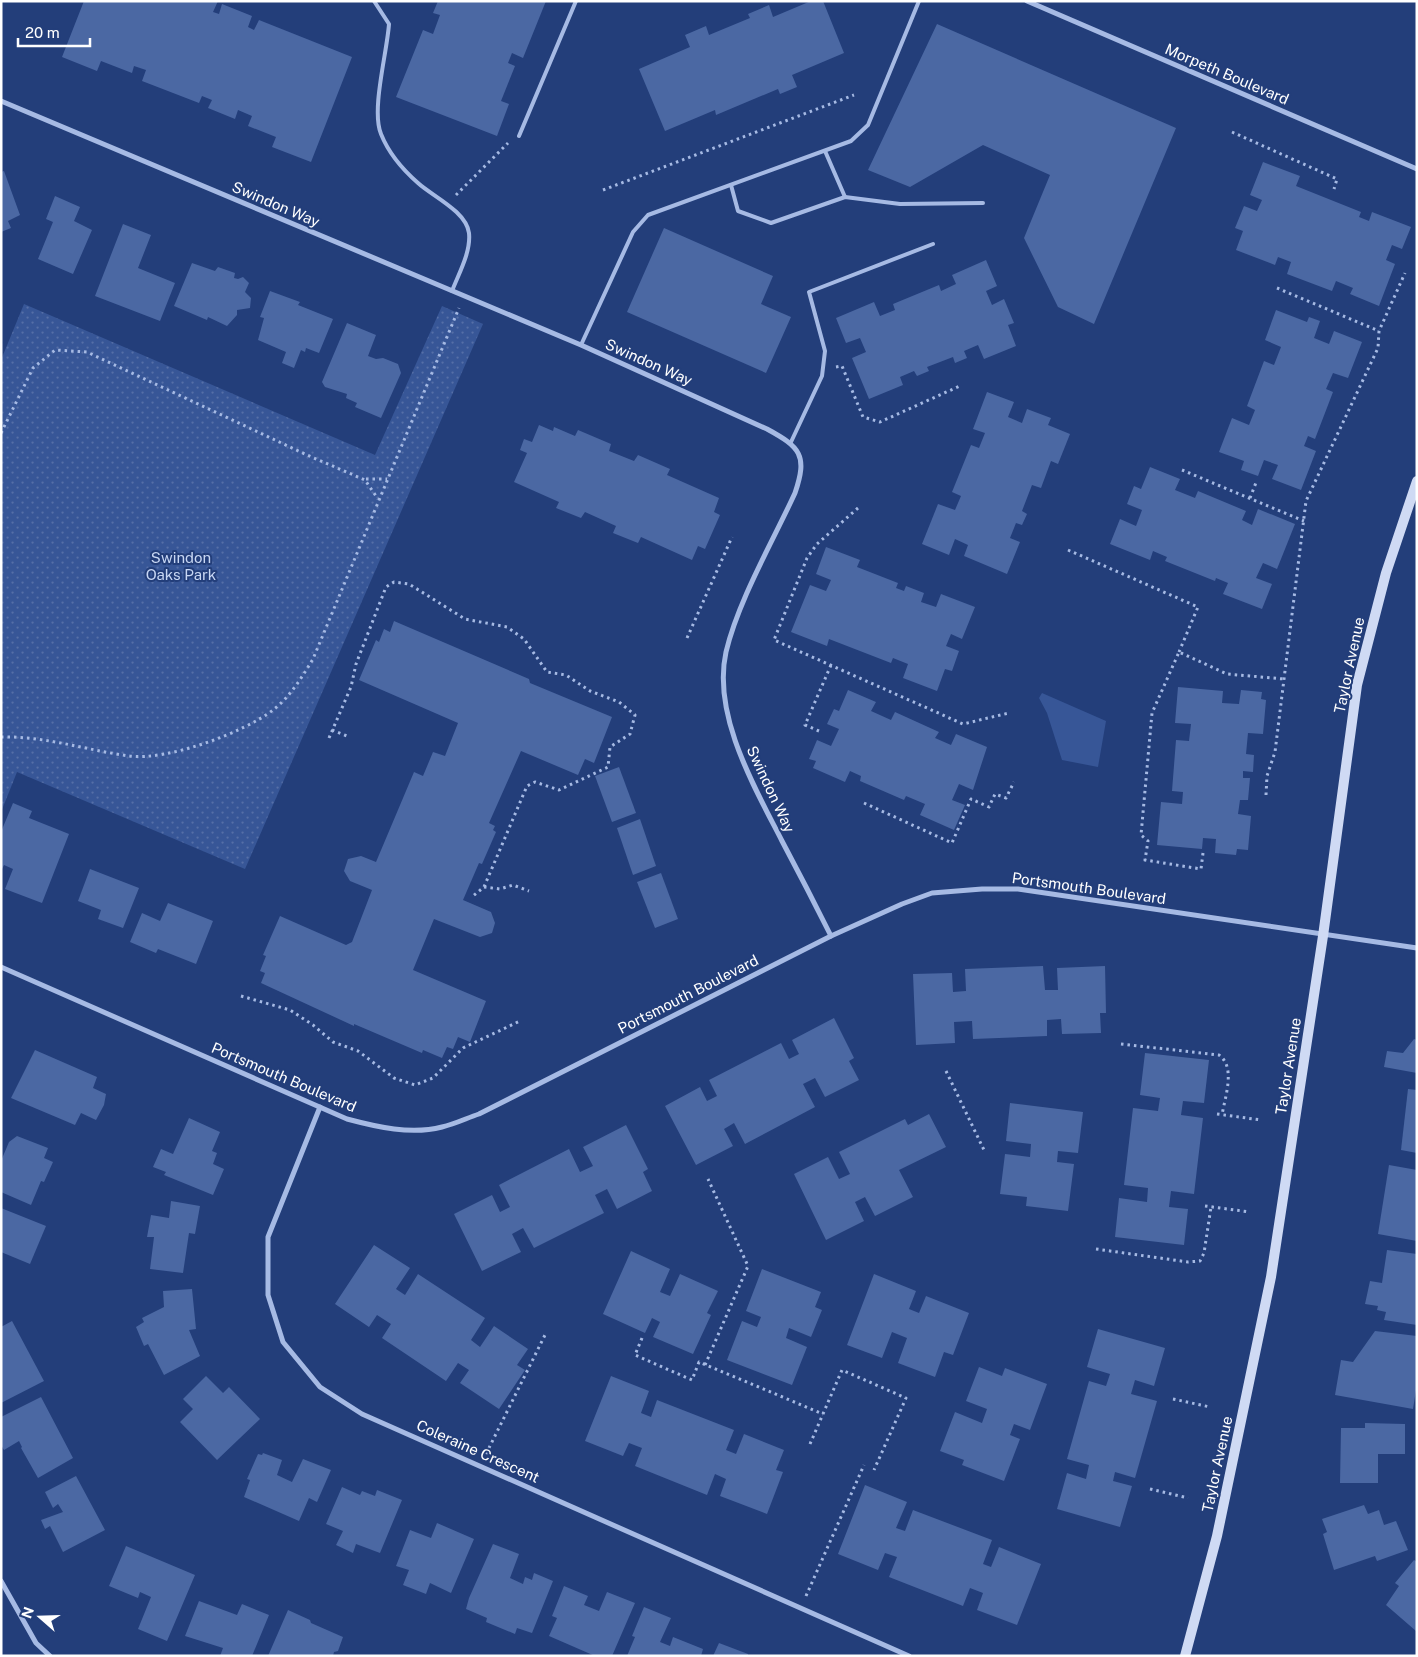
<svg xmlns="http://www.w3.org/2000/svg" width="1418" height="1657" font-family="'Public Sans',sans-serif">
  <defs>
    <pattern id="park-dots" width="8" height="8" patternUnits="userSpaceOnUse" patternTransform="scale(1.25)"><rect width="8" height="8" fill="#375697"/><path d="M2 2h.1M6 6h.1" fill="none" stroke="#556fa7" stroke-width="1.8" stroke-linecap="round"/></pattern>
  </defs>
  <rect width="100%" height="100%" fill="#233e7a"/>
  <path fill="#375697" d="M1042,693L1106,721L1098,767L1062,760L1047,713L1039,698Z"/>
  <path fill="url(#park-dots)" d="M24,304L375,455L442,306L483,324L245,869L17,772L1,812V360Z"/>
  <g fill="#4b68a3">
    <path d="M84,1H218L213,12L219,14L222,4L252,16L248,27L254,30L259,20L352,57L311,162L272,147L276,137L248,126L252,116L238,110L235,119L208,108L212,100L202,96L199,103L142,81L146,70L134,66L132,73L101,61L97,71L62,57Z"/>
    <path d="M438,1H546L523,58L512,53L508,63L515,66L501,101L509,104L497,136L396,97L423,30L433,34L440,15L433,13Z"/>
    <path d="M811,1H823L844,53L792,75L797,87L780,94L778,89L716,115L715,110L665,131L639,69L690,47L685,35L706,26L709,35L750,18L748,14L769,5L773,17Z"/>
    <path d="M937,24L1176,128L1094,324L1058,307L1024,238L1050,175L983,145L910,187L868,170Z"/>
    <path d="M1263,162L1300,176L1296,186L1361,212L1359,217L1369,221L1372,212L1411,227L1402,249L1392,245L1386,260L1395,264L1379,306L1350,294L1353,288L1336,281L1332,291L1287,274L1291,262L1278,257L1275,265L1236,250L1243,231L1235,228L1244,206L1257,211L1262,200L1250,195Z"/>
    <path d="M4,171L20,215L8,221L11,228L1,232V172Z"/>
    <path d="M55,196L80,207L74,221L92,230L73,274L38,259L53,222L46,219Z"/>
    <path d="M123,224L151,235L138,268L175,283L160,321L95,296Z"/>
    <path d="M664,228L773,276L761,304L791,317L766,373L627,312Z"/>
    <path d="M986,260L997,286L986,291L992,305L1004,299L1014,323L1008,325L1016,346L984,359L978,345L964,351L967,358L955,363L953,357L927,367L929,371L917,376L914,371L900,377L903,385L869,399L852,358L866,352L860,338L846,343L836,318L874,302L880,316L895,310L893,304L939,285L941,291L956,284L952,275Z"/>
    <path d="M192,263L215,271L218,267L235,273L234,278L238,279L243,277L249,283L245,292L251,298L250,308L237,310V315L227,326L208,317L207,320L174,306Z"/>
    <path d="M270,291L300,302L298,305L333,319L319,353L306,348L305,352L301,350L294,368L282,363L286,352L258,340L264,318L260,317Z"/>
    <path d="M1276,310L1307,322L1309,317L1320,321L1314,338L1329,344L1334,331L1362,342L1348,378L1333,373L1326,389L1333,392L1315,439L1308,436L1304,446L1316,451L1301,490L1272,479L1278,465L1264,460L1258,476L1241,470L1244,461L1219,452L1232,418L1249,425L1255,410L1247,406L1264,361L1274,365L1281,347L1265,340Z"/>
    <path d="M347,323L376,335L368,356L376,359L383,358L398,364L401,373L381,418L355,407L357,403L346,398L347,394L325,387L322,382Z"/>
    <path d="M987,392L1014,402L1008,417L1022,423L1027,409L1051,418L1048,425L1070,434L1058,464L1051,461L1041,488L1032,485L1022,511L1027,514L1022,525L1016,523L1010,538L1020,542L1007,574L964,556L968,545L955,539L949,555L922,544L938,504L955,510L961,496L952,492L971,445L979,448L985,433L973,429Z"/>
    <path d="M539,425L553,431L554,427L575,436L578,430L611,444L609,451L634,461L638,455L670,469L667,475L719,498L714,512L720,515L705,549L698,546L692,560L641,537L638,543L613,533L616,526L585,512L581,518L556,508L559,502L514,482L527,453L520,450L524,439L532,442Z"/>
    <path d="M1150,467L1180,479L1175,490L1195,498L1198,491L1246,511L1242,520L1252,525L1258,509L1295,524L1277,569L1263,563L1256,578L1272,584L1262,609L1223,594L1228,583L1216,578L1215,581L1165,561L1167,557L1153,551L1150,560L1110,544L1120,519L1136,526L1142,510L1127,504L1134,486L1141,489Z"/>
    <path d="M826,547L860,560L857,567L898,583L896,588L904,591L906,586L924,593L921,602L936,607L941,594L975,607L962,639L951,634L946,646L959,651L952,671L945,669L937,691L903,678L908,664L893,658L891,663L829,639L827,646L791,632L810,585L826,591L831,580L816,574Z"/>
    <path d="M394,621L529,679L530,683L612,717L594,763L585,759L578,775L521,751L489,823L495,826L493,830L496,832L482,864L479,863L463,900L491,912L495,923L492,933L480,937L434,919L413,970L486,1001L470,1042L458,1037L453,1049L447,1047L442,1058L423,1050L422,1053L354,1024V1026L261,983L265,973L260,971L266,956L263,955L280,916L346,945L352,942L372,890L350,881L344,871L348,859L361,856L376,862L414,772L423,776L433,752L445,756L458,723L359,680L376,640L379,642L384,629L390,632Z"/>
    <path d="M1178,687L1223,691L1222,703L1239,704L1241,690L1262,692L1261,699L1266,700L1263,734L1248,733L1246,754L1254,755L1253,772L1243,771V778H1250L1248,800H1240L1238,814L1251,816L1248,850L1237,849L1236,855L1215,853L1216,839L1203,838L1202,849L1157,845L1161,802L1182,804L1183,792L1172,791L1176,740L1189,741L1191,724L1175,723Z"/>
    <path d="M848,690L876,702L871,711L891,720L895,712L939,732L935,738L951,745L956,734L987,747L973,790L959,784L952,800L965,805L954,830L920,815L925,804L906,796L904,800L860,781L861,776L850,771L845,782L813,768L816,761L809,759L817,740L831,746L839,729L827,724L834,709L839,711Z"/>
    <path d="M619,767L636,813L612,822L595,776Z"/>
    <path d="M13,803L32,811L29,818L69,834L42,903L5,889L13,869L4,865L1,871V832Z"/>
    <path d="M640,819L656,866L633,875L617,828Z"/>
    <path d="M90,869L139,888L123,928L98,919L101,910L78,901Z"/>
    <path d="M661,873L678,919L655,928L637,882Z"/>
    <path d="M168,903L213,921L196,964L158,949L156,953L130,942L142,913L160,921Z"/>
    <path d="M1043,966L1045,990H1058L1057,968L1105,966L1106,1013H1100L1101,1033L1062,1034L1061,1019L1047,1020V1036L973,1039L972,1021L954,1022L955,1043L916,1045L913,974L952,973L953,992L966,991L965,969Z"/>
    <path d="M834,1018L854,1058L849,1061L859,1080L825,1097L815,1078L803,1084L815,1107L745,1144L734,1123L724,1129L733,1146L696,1165L665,1106L700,1087L707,1101L717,1096L709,1080L781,1043L789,1059L799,1054L792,1040Z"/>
    <path d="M1414,1039L1417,1040V1073L1384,1067L1387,1051L1403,1053Z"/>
    <path d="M35,1050L97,1077L93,1088L106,1094L104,1105L96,1120L81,1113L75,1125L11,1098Z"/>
    <path d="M1145,1053L1209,1060L1204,1103L1183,1101L1181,1115L1203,1118L1194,1194L1171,1191L1169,1207L1188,1209L1184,1245L1115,1237L1119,1198L1147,1202L1148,1188L1124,1185L1133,1108L1158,1111L1160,1098L1140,1095Z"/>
    <path d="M1408,1089L1417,1090V1153L1401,1150Z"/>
    <path d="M1010,1103L1083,1112L1078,1153L1058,1151L1057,1162L1074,1164L1068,1211L1026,1206L1027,1197L1000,1194L1005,1154L1030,1157L1031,1144L1006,1141Z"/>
    <path d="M929,1114L946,1147L899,1170L913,1197L875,1216L865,1197L855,1202L864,1221L826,1240L794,1174L828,1157L839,1179L850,1174L839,1152L905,1119L908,1125Z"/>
    <path d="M189,1118L220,1132L212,1151L217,1153L213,1164L224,1169L213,1195L164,1175L166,1172L153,1167L161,1149L173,1154Z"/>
    <path d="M626,1125L648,1169L643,1172L652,1191L617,1209L607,1189L595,1195L604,1213L534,1248L523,1228L512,1234L521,1252L482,1271L454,1214L492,1195L500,1212L510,1207L499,1185L569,1149L580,1172L593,1166L583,1147Z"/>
    <path d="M17,1136L48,1148L44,1158L53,1162L44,1182L41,1181L31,1205L1,1192V1161L9,1142Z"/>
    <path d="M1389,1165L1417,1170V1241L1378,1234Z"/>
    <path d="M171,1201L200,1206L195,1234L189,1233L183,1273L150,1269L154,1237H147L151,1215L169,1218Z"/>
    <path d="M1,1208L46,1226L30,1264L1,1252Z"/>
    <path d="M374,1245L410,1268L396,1289L405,1295L418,1274L485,1318L471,1340L480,1347L494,1326L528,1349L517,1365L525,1370L499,1409L460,1383L469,1370L458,1363L446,1381L382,1338L391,1324L377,1315L369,1327L335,1304Z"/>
    <path d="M1387,1250L1417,1254V1325L1384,1320L1386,1312L1377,1310L1378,1306L1365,1304L1370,1281L1382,1283Z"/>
    <path d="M631,1251L670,1269L660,1292L670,1296L680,1274L718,1291L707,1313L711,1315L693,1354L653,1337L660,1322L652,1318L645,1333L603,1314Z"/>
    <path d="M762,1269L821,1292L815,1307L822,1310L811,1337L789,1328L786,1338L807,1347L792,1385L727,1360L742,1321L757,1327L761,1317L746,1311Z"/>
    <path d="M874,1274L916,1291L909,1309L919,1313L926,1296L969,1313L953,1355L944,1352L935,1377L898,1363L907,1338L892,1332L882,1358L847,1345Z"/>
    <path d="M192,1289L196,1329L189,1330L200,1356L164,1375L148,1344L144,1346L136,1327L144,1322L142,1318L164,1307L163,1291Z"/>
    <path d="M12,1321L44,1381L1,1403V1327Z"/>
    <path d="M1098,1329L1165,1348L1154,1386L1135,1380L1131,1394L1157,1401L1135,1478L1115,1472L1113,1481L1132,1486L1120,1527L1057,1509L1067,1473L1086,1479L1089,1465L1067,1459L1089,1381L1106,1386L1110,1374L1087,1367Z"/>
    <path d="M1375,1331L1417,1336V1384L1413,1409L1335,1395L1341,1360L1353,1362Z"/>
    <path d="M979,1367L1002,1376L1005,1368L1047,1384L1030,1430L1014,1424L1010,1435L1020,1439L1004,1481L962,1465L964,1460L940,1451L955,1412L982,1423L987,1409L966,1401Z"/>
    <path d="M206,1376L223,1393L229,1387L260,1419L217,1460L180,1422L193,1409L183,1399Z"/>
    <path d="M611,1376L649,1391L641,1413L651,1417L657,1400L734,1430L726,1450L736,1454L744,1434L784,1450L776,1470L783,1472L767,1514L720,1496L726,1479L715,1474L707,1495L635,1466L642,1448L629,1443L623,1456L585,1441Z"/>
    <path d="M41,1397L73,1458L38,1478L21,1448L22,1447L19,1441L4,1450L1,1445V1417Z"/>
    <path d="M1365,1423L1405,1424V1454H1378V1483H1340L1341,1428H1365Z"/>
    <path d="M263,1453L282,1460L277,1475L292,1482L303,1459L331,1470L317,1502L309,1498L299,1521L244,1497L250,1480L247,1479L258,1454L262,1455Z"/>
    <path d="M76,1476L105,1530L63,1552L50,1526L45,1529L41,1520L63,1512L58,1504L53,1508L45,1492Z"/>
    <path d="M865,1485L907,1502L896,1528L905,1531L913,1510L992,1540L983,1564L991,1567L999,1547L1041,1564L1017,1625L977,1610L983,1593L970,1588L963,1606L889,1577L897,1557L885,1553L878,1570L838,1554Z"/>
    <path d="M342,1487L360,1495L362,1491L375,1496L377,1490L402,1500L380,1553L356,1544L353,1553L336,1545L343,1531L326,1524Z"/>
    <path d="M1364,1505L1368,1514L1379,1510L1384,1525L1396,1521L1408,1550L1377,1561L1375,1556L1334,1570L1323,1534L1327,1532L1322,1519Z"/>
    <path d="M437,1523L474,1539L451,1593L430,1583L426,1594L403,1585L409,1570L396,1566L410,1530L431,1538Z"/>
    <path d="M493,1544L519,1554L510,1578L523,1584L525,1577L532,1580L534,1573L553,1581L532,1633L517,1628L515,1634L486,1622L487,1618L466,1609L469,1598Z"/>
    <path d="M126,1546L195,1575L167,1641L138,1629L151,1597L140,1592L138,1598L109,1586Z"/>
    <path d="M1414,1560L1417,1562L1416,1631L1386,1605L1399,1586L1395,1583Z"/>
    <path d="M564,1586L588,1596L584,1605L599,1611L607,1592L635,1603L612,1656H595L549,1636L557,1618L552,1616Z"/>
    <path d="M199,1601L237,1615L242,1604L269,1615L252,1656H220L223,1648L185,1636Z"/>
    <path d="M644,1607L671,1618L660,1642L670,1646L673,1637L703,1649L701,1656H627L635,1637L632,1636Z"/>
    <path d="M288,1610L310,1620L311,1623L343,1637L338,1651L334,1652L333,1656H268Z"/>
    <path d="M719,1643L748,1654V1656H713Z"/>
  </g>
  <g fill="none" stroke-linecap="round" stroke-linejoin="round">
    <g stroke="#a6bae4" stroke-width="3" stroke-dasharray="2.5 4" stroke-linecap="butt">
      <path d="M1232,132L1337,179L1334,189"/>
      <path d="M603,190L854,95"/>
      <path d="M456,195L508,143"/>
      <path d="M1277,288L1379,331"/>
      <path d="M836,367L842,366L863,417L880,422L962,385"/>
      <path d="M1,433L33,368L55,350L87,352L307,455L365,480L378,499"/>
      <path d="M1182,470L1304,521"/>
      <path d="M366,479H387"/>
      <path d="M1250,498L1257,480"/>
      <path d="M858,508L817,544L807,558L774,640L963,724L1009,713"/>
      <path d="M1068,550L1198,607L1179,652"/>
      <path d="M687,638L732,537"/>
      <path d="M332,730L347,736"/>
      <path d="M819,731L805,725L831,665"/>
      <path d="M1,737C45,736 86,750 129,756C167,761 243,733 273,710C290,697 302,677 313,659L459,308"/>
      <path d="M329,738L351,687L356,664L386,587L394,582L409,584L465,619L507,627L524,639L547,672L566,675L590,691L619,702L635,715L630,734L610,747L608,767L559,790L535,782L527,786L484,887L473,896"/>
      <path d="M1266,795L1267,776L1275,752L1306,501L1378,348L1379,331L1405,273"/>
      <path d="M864,803L952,843L971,799L989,807L995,794L1006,798L1014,782"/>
      <path d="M1203,853L1201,869L1145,860L1148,841L1141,835L1152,713L1179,652L1227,674L1284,679"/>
      <path d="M484,887L500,889L513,885L529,891"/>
      <path d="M241,996L290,1010L313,1025L333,1042L358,1051L394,1078L415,1085L433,1078L463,1048L520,1021"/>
      <path d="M1121,1044L1219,1055C1236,1067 1225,1097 1222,1115"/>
      <path d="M946,1071L984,1150"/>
      <path d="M1217,1114L1261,1120"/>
      <path d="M1205,1206L1250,1212"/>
      <path d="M1096,1249L1188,1262L1200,1261L1204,1253L1211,1207"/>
      <path d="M642,1338L635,1355L692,1380L699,1362L823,1414"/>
      <path d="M705,1365L748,1266L708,1179"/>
      <path d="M1173,1399L1210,1407"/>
      <path d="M810,1444L842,1370L906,1398L874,1470"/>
      <path d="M486,1454L545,1335"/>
      <path d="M1150,1489L1188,1498"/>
      <path d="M806,1596L864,1465"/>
    </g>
    <g stroke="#a6bae4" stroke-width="4">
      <path d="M374,1L389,24C387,53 371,110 381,134C389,154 402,169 418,183C432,196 466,211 469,233C471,252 459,273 452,291"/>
      <path d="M519,136L576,1"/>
      <path d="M825,151L845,197"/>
      <path d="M731,185L738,211L771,223L845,197L900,204L983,203"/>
      <path d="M581,345L633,232L648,215L851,141L868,125L919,1"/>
      <path d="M791,442L822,376L825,351L809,292L933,244"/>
    </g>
    <g stroke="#a6bae4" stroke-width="5">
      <path d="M1027,1L1417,169"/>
      <path d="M1,101L581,345L767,429C800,447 808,455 795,493C773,541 738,601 726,652C712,715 755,788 782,841C799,873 815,904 831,936"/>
      <path d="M1,967L347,1119C377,1127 411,1135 442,1127C455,1124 467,1118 479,1114L831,936L902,904L932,893L982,889H1018L1417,948"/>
      <path d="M320,1107L268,1237V1295L283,1342L320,1387L362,1414L909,1656"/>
      <path d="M1,1581L36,1643L50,1656"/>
    </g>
    <path stroke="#cfdaf4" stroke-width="10" d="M1185,1656L1217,1536L1271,1277L1323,936L1357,685L1386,573L1417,481"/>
  </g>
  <g text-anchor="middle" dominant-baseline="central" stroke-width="4" stroke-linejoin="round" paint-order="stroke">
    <g font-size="15" fill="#fff" stroke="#233e7a">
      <text transform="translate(1227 74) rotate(23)">Morpeth Boulevard</text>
      <text transform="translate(276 204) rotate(23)">Swindon Way</text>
      <text transform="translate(649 362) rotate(24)">Swindon Way</text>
      <text transform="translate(1349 665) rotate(-78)">Taylor Avenue</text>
      <text transform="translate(771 789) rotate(65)">Swindon Way</text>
      <text transform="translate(1089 888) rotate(8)">Portsmouth Boulevard</text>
      <text transform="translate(688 994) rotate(-27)">Portsmouth Boulevard</text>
      <text transform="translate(1288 1066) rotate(-81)">Taylor Avenue</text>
      <text transform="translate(284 1077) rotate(23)">Portsmouth Boulevard</text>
      <text transform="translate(478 1451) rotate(24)">Coleraine Crescent</text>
      <text transform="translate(1217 1464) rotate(-78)">Taylor Avenue</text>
    </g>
    <g font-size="15" fill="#c8d7f4" stroke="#233e7a">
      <text x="181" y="557">Swindon<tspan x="181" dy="17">Oaks Park</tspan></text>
    </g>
  </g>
  <rect width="1418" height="1657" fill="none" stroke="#ffffff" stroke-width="5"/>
  <g transform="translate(40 1617) rotate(290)" stroke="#233e7a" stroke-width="4" paint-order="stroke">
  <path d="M0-4L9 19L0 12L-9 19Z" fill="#ffffff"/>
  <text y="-8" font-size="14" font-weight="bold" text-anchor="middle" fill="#ffffff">N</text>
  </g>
  <path d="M18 38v8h72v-8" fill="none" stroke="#ffffff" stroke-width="2.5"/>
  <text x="25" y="38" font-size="15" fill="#ffffff" stroke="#233e7a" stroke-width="4" paint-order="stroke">20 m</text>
</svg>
